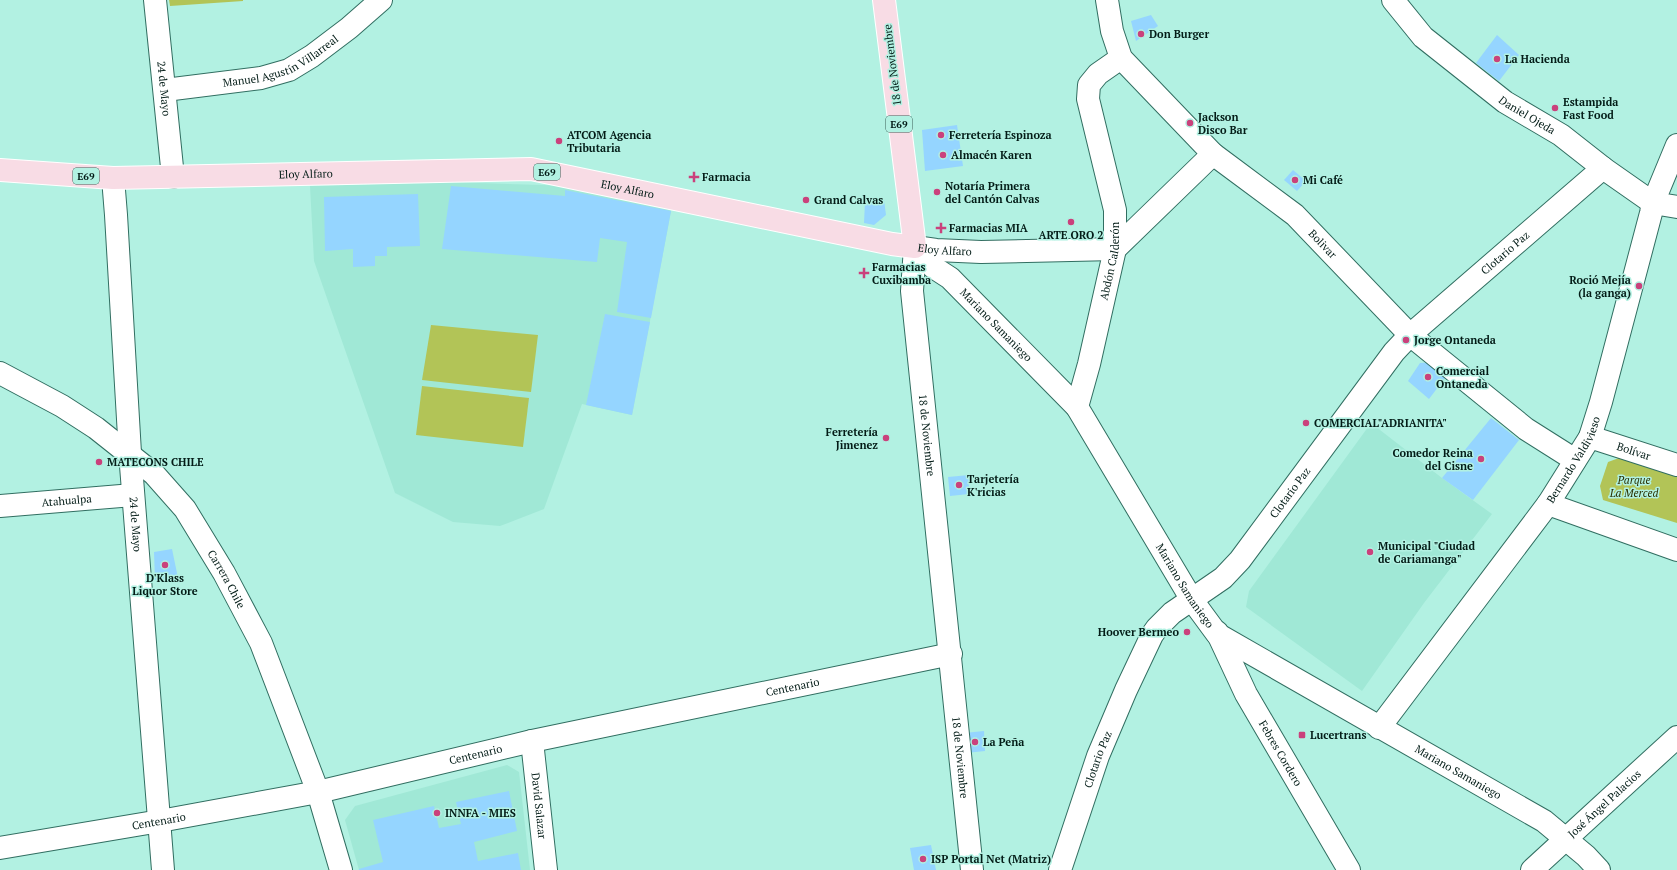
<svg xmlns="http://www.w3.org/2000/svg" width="1677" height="870" font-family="'PT Serif',serif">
  <rect width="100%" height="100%" fill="#b2f1e2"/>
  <g fill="#a0e8d6">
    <path d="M448,182L576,186L672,206L632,415L582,404L544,509L500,526L453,522L395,493L314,261L310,186Z"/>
    <path d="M1371,423L1442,478L1492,514L1424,603L1362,691L1246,607L1249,591Z"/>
    <path d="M507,765L519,772L530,870H359L345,820L355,806Z"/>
  </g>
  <g fill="#b2c457">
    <path d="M169,0H243V1L170,6Z"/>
    <path d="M431,325L538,335L531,392L422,380Z"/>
    <path d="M422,386L529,398L523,447L416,435Z"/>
    <path d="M1619,458L1677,477V523L1603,500L1600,486L1608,462Z"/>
  </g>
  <g fill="#95d5ff">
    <path d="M1151,15L1158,26L1136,41L1131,21Z"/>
    <path d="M1497,35L1519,55L1499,81L1476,63Z"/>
    <path d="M957,125L963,166L925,171L922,130Z"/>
    <path d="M1293,170L1306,181L1297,191L1284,180Z"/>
    <path d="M451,186L565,196V190L671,211L651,318L617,312L627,242L600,238L597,262L442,249Z"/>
    <path d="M418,194L420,246L387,247V256H375V266L353,267V249L325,251L324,197Z"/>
    <path d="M884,200L886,215L874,225L864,223L865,202Z"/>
    <path d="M862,268L866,270V278L861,276Z"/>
    <path d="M605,314L650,322L632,415L586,405Z"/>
    <path d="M1435,362L1448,374L1429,399L1408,381L1420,363Z"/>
    <path d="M1491,418L1519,440L1473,500L1442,478Z"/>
    <path d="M969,475V494L950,496L948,477Z"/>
    <path d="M172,549L178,578L155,580L154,552Z"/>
    <path d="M984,731L985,751L966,753L964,733Z"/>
    <path d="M509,791L517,831L474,842L478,861L518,853L521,870H359V869L383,862L373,820L434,806L439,828L461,824L456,802Z"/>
    <path d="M931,845L936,870H914L910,848Z"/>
  </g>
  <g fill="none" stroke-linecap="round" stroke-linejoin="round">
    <g stroke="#316e61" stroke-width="24">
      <g id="street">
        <path id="s1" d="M155,0L173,177"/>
        <path id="s2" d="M1107,0L1112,31L1121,58L1213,154L1295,215L1410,335L1526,429L1575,460"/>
        <path id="s3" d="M1393,0L1423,37L1505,102L1561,135L1603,168L1653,203L1677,207"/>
        <path id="s4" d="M165,90L261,78L289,70L312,56L349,28L381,0"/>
        <path id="s5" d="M113,178L116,215L130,453L163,870"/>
        <path id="s6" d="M915,247L933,267L950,278L1077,407L1192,600L1217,634L1544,821L1586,856L1599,870"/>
        <path id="s7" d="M915,247L936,250L981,252L1115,249L1213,154"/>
        <path id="s8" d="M0,373L62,406L96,428L154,474L185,509L224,573L261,643L318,792L341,870"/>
        <path id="s9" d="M1077,407L1089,364L1115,249V210L1088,99L1089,85L1098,74L1121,58"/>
        <path id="s10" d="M1590,437L1677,465"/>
        <path d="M1548,504L1677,550"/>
        <path id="s11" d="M0,506L133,495"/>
        <path id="s12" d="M1217,632L1246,694L1349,870"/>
        <path id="s13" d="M1379,728L1548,504L1590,437L1601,402L1651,213L1653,203L1677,145"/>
        <path id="s14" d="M532,741L546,870"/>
        <path id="s15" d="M0,848L160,821L318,792L532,741L951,654"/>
        <path id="s16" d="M1060,870L1098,756L1126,690L1152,635L1157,628L1172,613L1223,578L1240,560L1394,352L1410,335L1603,168"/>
        <path id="s17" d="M1532,870L1677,737"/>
      </g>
    </g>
    <g stroke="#316e61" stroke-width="24">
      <g id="secondary">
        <path id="s18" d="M915,247L912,291L972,870"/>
      </g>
    </g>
    <g stroke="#fff" stroke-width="24">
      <g id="primary">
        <path id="s19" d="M0,170L113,178L531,169L892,244L915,247L884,0"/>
      </g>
    </g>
    <use href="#street" stroke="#fff" stroke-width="22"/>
    <use href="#secondary" stroke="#fff" stroke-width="22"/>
    <use href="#primary" stroke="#f8dce5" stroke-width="22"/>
  </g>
  <g fill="#ca417c" stroke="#b2f1e2" stroke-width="1.5">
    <circle cx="1141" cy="34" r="4"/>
    <circle cx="1497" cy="59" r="4"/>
    <circle cx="1555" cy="108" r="4"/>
    <circle cx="1190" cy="123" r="4"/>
    <circle cx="941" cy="135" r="4"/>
    <circle cx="559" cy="141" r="4"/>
    <circle cx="943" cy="155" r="4"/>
    <path d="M692 171h4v4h4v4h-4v4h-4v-4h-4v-4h4z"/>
    <circle cx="1295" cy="180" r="4"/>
    <circle cx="937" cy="192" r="4"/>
    <circle cx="806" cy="200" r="4"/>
    <circle cx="1071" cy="222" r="4"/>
    <path d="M939 222h4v4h4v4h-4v4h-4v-4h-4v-4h4z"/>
    <path d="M862 267h4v4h4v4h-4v4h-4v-4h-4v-4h4z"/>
    <circle cx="1639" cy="286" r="4"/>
    <circle cx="1406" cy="340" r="4"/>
    <circle cx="1428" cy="377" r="4"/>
    <circle cx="1306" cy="423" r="4"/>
    <circle cx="886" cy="438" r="4"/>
    <circle cx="1481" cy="459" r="4"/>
    <circle cx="99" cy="462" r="4"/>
    <circle cx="959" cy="485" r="4"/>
    <circle cx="1370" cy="552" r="4"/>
    <circle cx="165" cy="565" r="4"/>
    <circle cx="1187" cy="632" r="4"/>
    <rect x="1298" y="731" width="8" height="8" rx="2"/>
    <circle cx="975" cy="742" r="4"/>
    <circle cx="437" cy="813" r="4"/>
    <circle cx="923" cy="859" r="4"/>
  </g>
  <g text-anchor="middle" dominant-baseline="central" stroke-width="3" stroke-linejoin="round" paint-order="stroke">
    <g fill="#b2f1e2" stroke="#385c54" stroke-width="1">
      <rect x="886" y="116" width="26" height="16" rx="3"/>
      <rect x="534" y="164" width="26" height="16" rx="3"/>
      <rect x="73" y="168" width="26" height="16" rx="3"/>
    </g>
    <g font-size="10" font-weight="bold" fill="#031c17">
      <text x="899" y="124">E69</text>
      <text x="547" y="172">E69</text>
      <text x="86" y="176">E69</text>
    </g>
    <g font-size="11" font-weight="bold" fill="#031c17" stroke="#b2f1e2" text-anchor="start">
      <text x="1149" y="34">Don Burger</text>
      <text x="1505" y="59">La Hacienda</text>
      <text x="1563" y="102">Estampida<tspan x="1563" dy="13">Fast Food</tspan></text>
      <text x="1198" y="117">Jackson<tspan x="1198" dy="13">Disco Bar</tspan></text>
      <text x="567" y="135">ATCOM Agencia<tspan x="567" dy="13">Tributaria</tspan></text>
      <text x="949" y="135">Ferretería Espinoza</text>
      <text x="951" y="155">Almacén Karen</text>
      <text x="702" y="177">Farmacia</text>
      <text x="1303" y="180">Mi Café</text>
      <text x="945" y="186">Notaría Primera<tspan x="945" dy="13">del Cantón Calvas</tspan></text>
      <text x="814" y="200">Grand Calvas</text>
      <text x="949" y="228">Farmacias MIA</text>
      <text x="1071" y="235" text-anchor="middle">ARTE ORO 2</text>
      <text x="872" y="267">Farmacias<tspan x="872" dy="13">Cuxibamba</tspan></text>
      <text x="1631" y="280" text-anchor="end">Roció Mejía<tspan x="1631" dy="13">(la ganga)</tspan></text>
      <text x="1414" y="340">Jorge Ontaneda</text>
      <text x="1436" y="371">Comercial<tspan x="1436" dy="13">Ontaneda</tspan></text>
      <text x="1314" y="423">COMERCIAL"ADRIANITA"</text>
      <text x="878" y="432" text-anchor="end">Ferretería<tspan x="878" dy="13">Jimenez</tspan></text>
      <text x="1473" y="453" text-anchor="end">Comedor Reina<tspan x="1473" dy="13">del Cisne</tspan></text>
      <text x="107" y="462">MATECONS CHILE</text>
      <text x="967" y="479">Tarjetería<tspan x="967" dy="13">K'ricias</tspan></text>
      <text x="1378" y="546">Municipal "Ciudad<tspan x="1378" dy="13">de Cariamanga"</tspan></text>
      <text x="165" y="578" text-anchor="middle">D'Klass<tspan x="165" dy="13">Liquor Store</tspan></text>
      <text x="1179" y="632" text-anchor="end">Hoover Bermeo</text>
      <text x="1310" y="735">Lucertrans</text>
      <text x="983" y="742">La Peña</text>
      <text x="445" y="813">INNFA - MIES</text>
      <text x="931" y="859">ISP Portal Net (Matriz)</text>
    </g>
    <g font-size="11" fill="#031c17" stroke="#b2f1e2">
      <text stroke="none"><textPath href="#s4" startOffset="121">Manuel Agustín Villarreal</textPath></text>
      <text transform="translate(892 65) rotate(-97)">18 de Noviembre</text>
      <text stroke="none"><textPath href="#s1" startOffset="89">24 de Mayo</textPath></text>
      <text stroke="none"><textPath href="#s3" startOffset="178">Daniel Ojeda</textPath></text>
      <text stroke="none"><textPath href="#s19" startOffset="306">Eloy Alfaro</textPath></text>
      <text stroke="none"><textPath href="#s19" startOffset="630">Eloy Alfaro</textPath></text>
      <text stroke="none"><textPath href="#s2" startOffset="335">Bolivar</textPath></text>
      <text stroke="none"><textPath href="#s7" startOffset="30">Eloy Alfaro</textPath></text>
      <text stroke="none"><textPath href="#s16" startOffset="777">Clotario Paz</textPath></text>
      <text stroke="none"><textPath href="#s9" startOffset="150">Abdón Calderón</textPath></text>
      <text stroke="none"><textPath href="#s6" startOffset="113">Mariano Samaniego</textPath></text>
      <text stroke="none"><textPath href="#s18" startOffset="189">18 de Noviembre</textPath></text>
      <text stroke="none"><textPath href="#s10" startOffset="46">Bolívar</textPath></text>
      <text stroke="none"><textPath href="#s13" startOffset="332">Bernardo Valdivieso</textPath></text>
      <text stroke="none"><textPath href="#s16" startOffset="453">Clotario Paz</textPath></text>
      <text stroke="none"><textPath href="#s11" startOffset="67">Atahualpa</textPath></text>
      <text stroke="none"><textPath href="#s5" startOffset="347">24 de Mayo</textPath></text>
      <text stroke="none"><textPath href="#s8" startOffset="313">Carrera Chile</textPath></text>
      <text stroke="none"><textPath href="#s6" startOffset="437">Mariano Samaniego</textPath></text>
      <text stroke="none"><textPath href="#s15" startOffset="809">Centenario</textPath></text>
      <text stroke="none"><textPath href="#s12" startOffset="137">Febres Cordero</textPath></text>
      <text stroke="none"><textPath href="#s15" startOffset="485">Centenario</textPath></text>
      <text stroke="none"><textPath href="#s18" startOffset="513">18 de Noviembre</textPath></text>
      <text stroke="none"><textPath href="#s16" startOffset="117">Clotario Paz</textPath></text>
      <text stroke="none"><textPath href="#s6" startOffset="773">Mariano Samaniego</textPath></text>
      <text stroke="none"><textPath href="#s17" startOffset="98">José Ángel Palacios</textPath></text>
      <text stroke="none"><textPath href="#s14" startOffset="65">David Salazar</textPath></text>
      <text stroke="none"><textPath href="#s15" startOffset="161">Centenario</textPath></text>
    </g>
    <g font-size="11" font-style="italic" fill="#2a3000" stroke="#b2f1e2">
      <text x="1634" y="480">Parque<tspan x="1634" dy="13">La Merced</tspan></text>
    </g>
  </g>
</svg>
